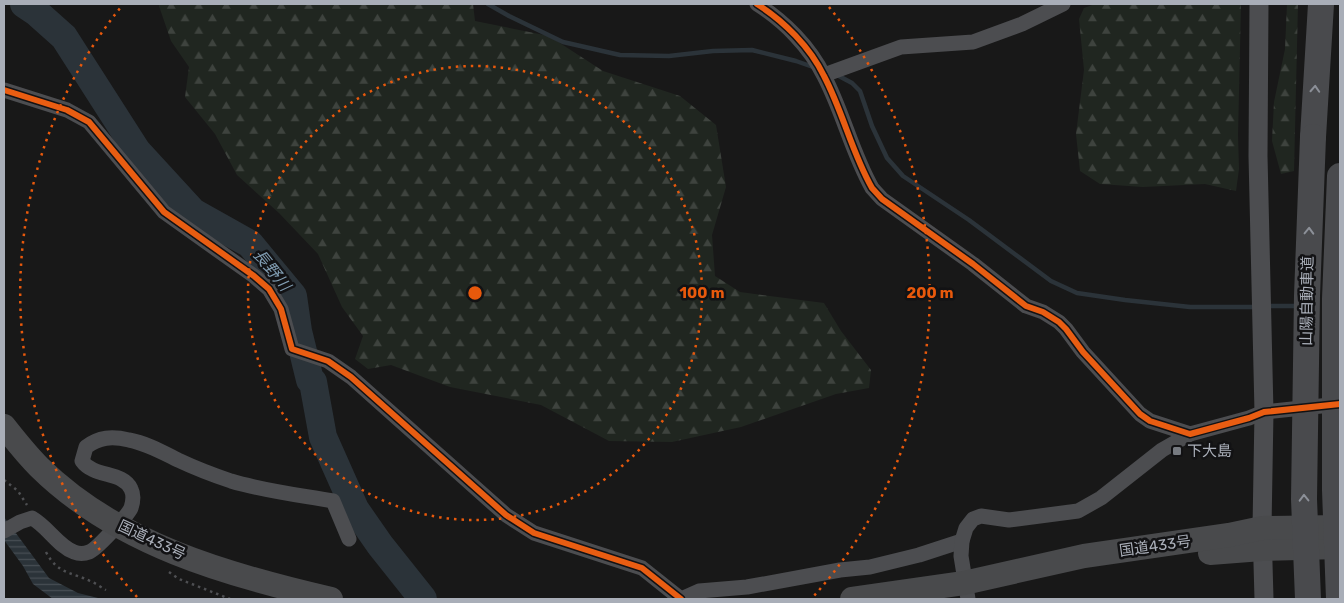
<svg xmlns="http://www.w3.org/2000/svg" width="1344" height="603" font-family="Rubik,'Noto Sans JP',sans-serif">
  <defs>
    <pattern id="forest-firs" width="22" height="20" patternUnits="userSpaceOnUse" patternTransform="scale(1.25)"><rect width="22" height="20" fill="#202620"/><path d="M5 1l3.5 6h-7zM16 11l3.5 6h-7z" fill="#3e433e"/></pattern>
    <pattern id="water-rules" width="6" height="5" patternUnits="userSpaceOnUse" patternTransform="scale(1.25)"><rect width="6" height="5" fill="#2b3339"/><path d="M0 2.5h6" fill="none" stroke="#474e54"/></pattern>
  </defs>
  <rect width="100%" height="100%" fill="#181818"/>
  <g fill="url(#forest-firs)">
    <path d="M160,4H473L475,21L549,36L603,71L680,96L716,125L726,187L712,235L715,276L740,292L824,303L841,331L871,370L869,388L836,394L741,427L672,442L609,441L541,405L450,387L391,365L368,369L355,359L363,336L342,307L318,254L279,213L237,175L215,134L185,97L189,67L171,41L159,6Z"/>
    <path d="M1095,4H1241L1238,135L1239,169L1236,191L1205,184L1143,187L1100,184L1080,171L1076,134L1084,70L1079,19L1084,8Z"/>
    <path d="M1287,4H1298L1294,171L1281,174L1272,141L1274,102L1285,49Z"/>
  </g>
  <path fill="url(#water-rules)" d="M4,517L49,578L78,593L102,599H53L33,584L23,566L4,540Z"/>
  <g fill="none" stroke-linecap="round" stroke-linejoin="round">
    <g stroke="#2b3339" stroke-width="4.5">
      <path d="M488,4L509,16L563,42L620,55L669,56L713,51L752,50L796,61L813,67"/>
      <path d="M837,75L852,83L860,91L872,126L887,158L903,176L969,220L1051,281L1077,293L1125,300L1190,307H1256"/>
      <path d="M1266,306H1298"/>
    </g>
    <path stroke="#2b3339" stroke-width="28" d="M24,4L36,12L64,37L137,151L193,212L250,244L293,296L298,331L310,380L313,382L323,437L355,509L380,545L423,599"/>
    <g stroke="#4e4f52" stroke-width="2.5" stroke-dasharray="2.5 4" stroke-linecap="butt">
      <path d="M4,480L18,491L27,505"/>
      <path d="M46,552C58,575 73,572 92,582C97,584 102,588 106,590"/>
      <path d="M169,572L179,579L230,599"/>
    </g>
    <g stroke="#4c4d50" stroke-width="15">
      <path d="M757,4C784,21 810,47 824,76C843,112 852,153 872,188L882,199L973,264L1026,306L1043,312L1059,322L1066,329L1083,352L1140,414L1150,421L1190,434L1249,418L1264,412L1340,404"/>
      <path d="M824,75L901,47L973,42L1022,24L1063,4"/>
      <path d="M4,90L67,110L89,122L164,212L254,276L269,289L281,309L292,349L328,361L351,377L506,515L534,533L642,568L681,599"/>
      <path d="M4,531L20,522L32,518C48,527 58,546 74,552C79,554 84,554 89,552C96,550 128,515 131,508C133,502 134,495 131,489C123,471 94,478 82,461L86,447C99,437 112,436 129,440C146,443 162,452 178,460C195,468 213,475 231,481C264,491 299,495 333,501L349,539"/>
      <path d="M681,599L699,591L747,587L840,570L870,567L919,555L962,541"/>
      <path d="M968,599L961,556L962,541L966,528L973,519L981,516L1009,520L1078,511L1101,498L1162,450L1190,434"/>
    </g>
    <path stroke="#4c4d50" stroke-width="19" d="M1259,4L1258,156L1264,412L1262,528L1264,599"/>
    <g stroke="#494a4c" stroke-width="24">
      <path d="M4,426C15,440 26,454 39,467C117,544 227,575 331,599"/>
      <path d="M1210,553L1262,549L1340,547"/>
      <path d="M852,599L964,583L1084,556L1229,535L1262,528L1340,527"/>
    </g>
    <path stroke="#494a4d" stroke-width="26" d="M1313,137L1321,4"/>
    <g stroke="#494a4d" stroke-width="26">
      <path d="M1308,599L1304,499L1307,296L1313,137"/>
      <path d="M1339,599L1335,490V299L1340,176"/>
    </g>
    <g stroke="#121214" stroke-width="9">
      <g id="cycleway">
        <path d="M757,4C784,21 810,47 824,76C843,112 852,153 872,188L882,199L973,264L1026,306L1043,312L1059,322L1066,329L1083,352L1140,414L1150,421L1190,434L1249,418L1264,412L1340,404"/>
        <path d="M4,90L67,110L89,122L164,212L254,276L269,289L281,309L292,349L328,361L351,377L506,515L534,533L642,568L681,599"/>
      </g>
    </g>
    <use href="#cycleway" stroke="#e95d12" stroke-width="6"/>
  </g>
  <defs><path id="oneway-chevron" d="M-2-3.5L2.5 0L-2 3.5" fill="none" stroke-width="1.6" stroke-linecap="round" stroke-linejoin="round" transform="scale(1.25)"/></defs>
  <g stroke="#8c9098">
    <use href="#oneway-chevron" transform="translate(1315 89) rotate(-87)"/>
    <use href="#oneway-chevron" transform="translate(1309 231) rotate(-88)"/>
    <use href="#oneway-chevron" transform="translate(1304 498) rotate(-91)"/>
  </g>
  <g fill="none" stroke="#e8590c" stroke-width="2.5" stroke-dasharray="2.5 5">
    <circle cx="475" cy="293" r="227"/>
    <path d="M137 597A455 455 0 0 1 121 7M829 7A455 455 0 0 1 813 597"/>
  </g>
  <rect fill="#767a80" stroke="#121214" stroke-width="2" x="1172" y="446" width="10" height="10" rx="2.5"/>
  <g text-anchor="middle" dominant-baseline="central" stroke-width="5" stroke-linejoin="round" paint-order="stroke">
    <g font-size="15" fill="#a9aeb8" stroke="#121214">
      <text transform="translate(1307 301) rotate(-89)">山陽自動車道</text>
      <text transform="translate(152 540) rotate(25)">国道433号</text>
      <text transform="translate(1155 546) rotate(-8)">国道433号</text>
    </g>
    <g font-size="15" fill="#a9aeb8" stroke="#121214" text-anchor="start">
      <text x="1187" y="451">下大島</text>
    </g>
    <g font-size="16" font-style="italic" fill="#819db2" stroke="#121214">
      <text transform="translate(272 270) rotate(51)">長野川</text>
    </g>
  </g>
  <circle cx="475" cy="293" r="8" fill="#e8590c" stroke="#121214" stroke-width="2.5"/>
  <g font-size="15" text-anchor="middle" font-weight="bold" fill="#e8590c" stroke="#121214" stroke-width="5" stroke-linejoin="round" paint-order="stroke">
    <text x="702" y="298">100 m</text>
    <text x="930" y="298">200 m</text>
  </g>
  <rect width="1344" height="603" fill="none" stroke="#a9aeb8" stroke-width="10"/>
</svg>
